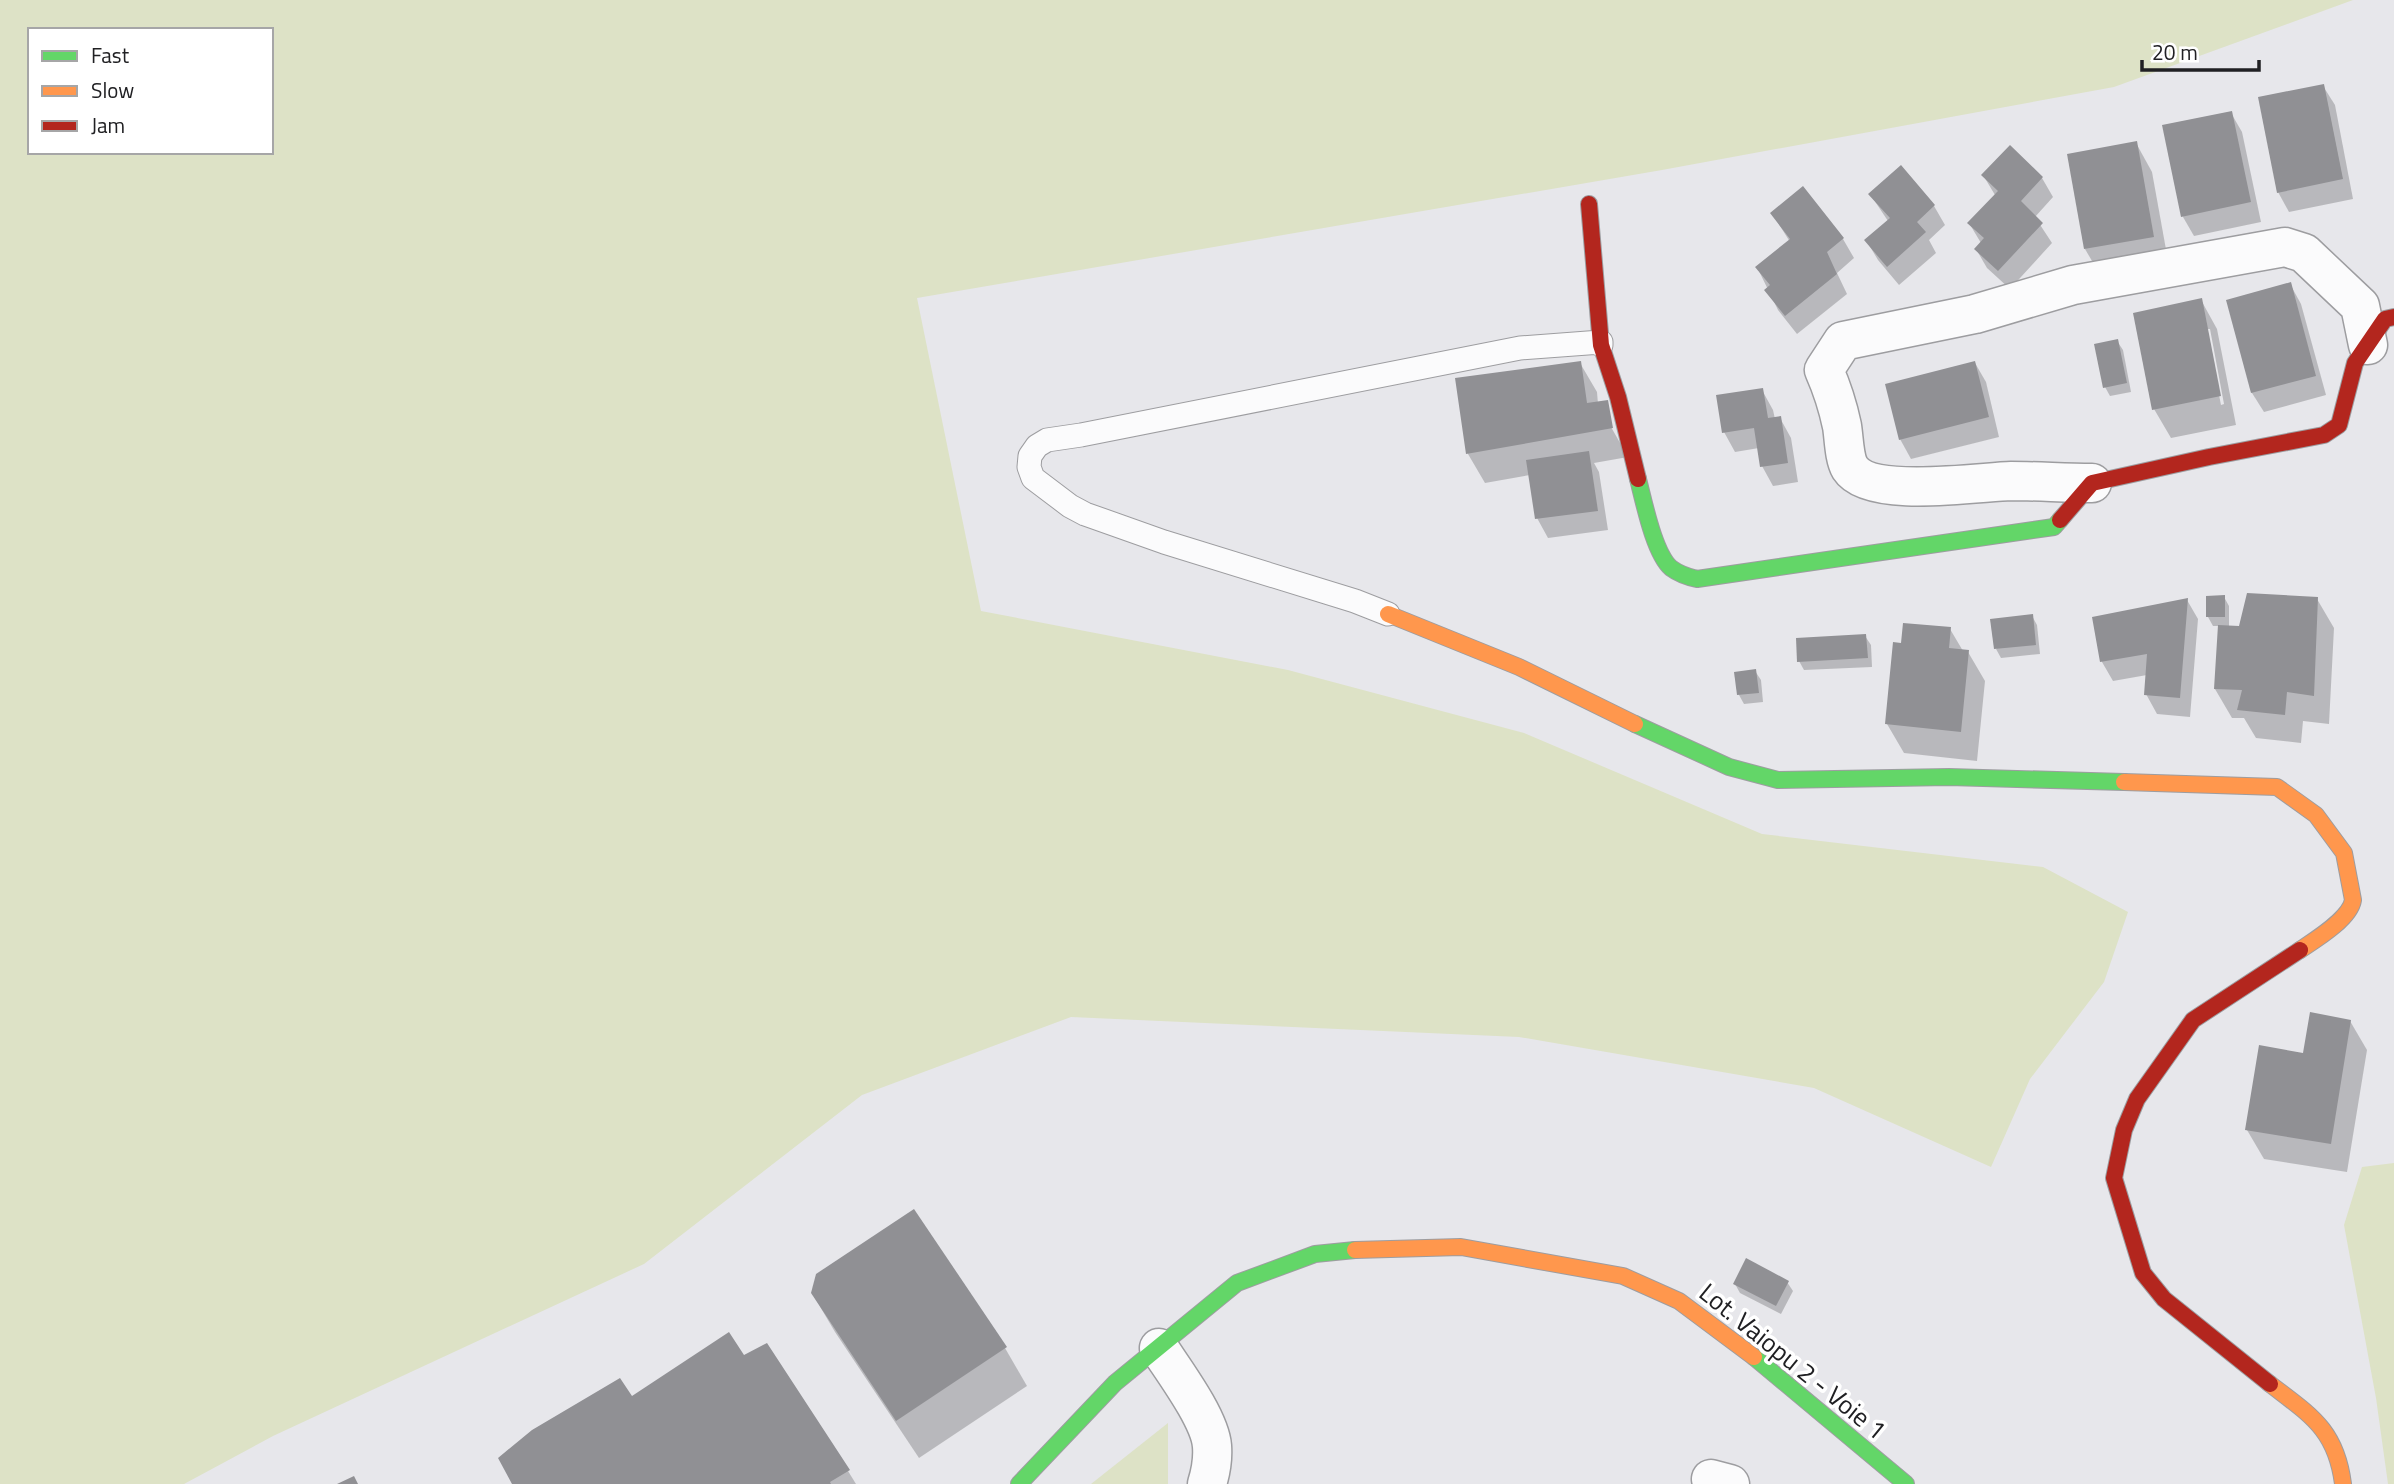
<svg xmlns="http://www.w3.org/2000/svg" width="2394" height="1484" font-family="'Titillium Web',sans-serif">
  <rect width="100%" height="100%" fill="#e7e7eb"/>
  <g fill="#dde2c6" fill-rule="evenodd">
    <path d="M0,0H2353L2114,87L1662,170L917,298L981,611L1288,670L1524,733L1762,834L2043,867L2128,912L2104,982L2030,1079L1991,1167L1814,1088L1519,1037L1071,1017L862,1095L644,1264L273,1436L184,1484H0ZM30,30H271V152H30Z"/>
    <path d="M2394,1163V1484H2388L2376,1398L2344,1225L2362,1167Z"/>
    <path d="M1168,1423V1484H1091Z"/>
  </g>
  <g fill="#0003" fill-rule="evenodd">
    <path d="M2323,86L2335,105L2353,199L2289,212L2278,192Z"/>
    <path d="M2231,113L2242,132L2261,222L2194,236L2183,217Z"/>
    <path d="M2136,143L2152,172L2169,266L2102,278L2085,249Z"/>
    <path d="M1983,175L2042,178L2053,197L2035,217L2052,243L2010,289L1987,268L1976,249L1981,243L1969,223L1995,195Z"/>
    <path d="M1870,194L1934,206L1945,225L1929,240L1936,253L1899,285L1878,260L1866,240L1888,221Z"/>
    <path d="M1772,213L1843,239L1854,258L1837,273L1847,294L1797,334L1778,310L1757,267L1790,242Z"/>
    <path d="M2290,284L2301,304L2326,395L2264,412L2252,393L2228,301Z"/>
    <path d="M2201,300L2217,329L2236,425L2171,438L2154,409ZM2206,329H2210L2224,404L2221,405Z"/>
    <path d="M2117,341L2123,350L2131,392L2110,396L2105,387Z"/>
    <path d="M1580,363L1597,392L1598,404L1628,457L1594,463L1599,472L1608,530L1548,538L1537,518L1530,475L1485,483L1468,454L1457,379Z"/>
    <path d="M1975,363L1986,382L1999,437L1911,459L1900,439Z"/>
    <path d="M1762,390L1773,410L1775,419L1780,418L1791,438L1798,482L1773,486L1762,466L1759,448L1735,452L1724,432Z"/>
    <path d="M2224,597L2229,606V627L2241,628L2317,599L2334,628L2329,724L2303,721L2301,743L2256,738L2244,718H2232L2215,689L2219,626H2213L2208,617Z"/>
    <path d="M2187,600L2198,619L2190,717L2157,714L2146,694L2147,675L2113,681L2102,662L2094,618Z"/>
    <path d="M2032,616L2037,625L2040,654L2001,658L1996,649Z"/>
    <path d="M1950,629L1963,651L1968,652L1985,681L1977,761L1904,753L1887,724L1902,645Z"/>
    <path d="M1865,636L1871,645L1872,667L1804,670L1799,661Z"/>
    <path d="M1755,671L1761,680L1763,702L1744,704L1739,695L1736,673Z"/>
    <path d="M2350,1021L2367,1050L2347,1172L2264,1159L2247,1130L2305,1055Z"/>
    <path d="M1787,1282L1793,1291L1781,1314L1740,1293L1735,1284Z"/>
    <path d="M812,1293L1005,1348L1027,1386L919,1458L835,1332Z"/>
    <path d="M744,1357L848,1471L856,1484H514L631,1398Z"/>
  </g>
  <g fill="#909094">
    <path d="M2324,84L2343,179L2277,193L2258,97Z"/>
    <path d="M2232,111L2251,202L2181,217L2162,125Z"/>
    <path d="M2137,141L2154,237L2084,249L2067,154Z"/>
    <path d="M2010,145L2043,177L2021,201L2043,223L1998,271L1974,249L1984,238L1967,223L1998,191L1981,175Z"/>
    <path d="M1901,165L1935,205L1917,222L1926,232L1887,267L1864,240L1890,218L1868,194Z"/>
    <path d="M1803,186L1844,238L1827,252L1837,274L1785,316L1764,290L1770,285L1755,267L1790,239L1770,213Z"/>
    <path d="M2291,282L2316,376L2251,393L2226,300Z"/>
    <path d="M2202,298L2221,396L2152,410L2133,313Z"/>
    <path d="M2118,339L2127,383L2103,388L2094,344Z"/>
    <path d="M1581,361L1587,403L1608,400L1613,428L1466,454L1455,378Z"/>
    <path d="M1975,361L1989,417L1899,440L1885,384Z"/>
    <path d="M1763,388L1768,418L1781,416L1788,463L1760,467L1754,428L1722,433L1716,395Z"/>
    <path d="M1589,451L1598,511L1535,519L1526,460Z"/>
    <path d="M2247,593L2318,597L2314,696L2287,692L2285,715L2237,710L2242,690L2214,689L2218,625L2239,626Z"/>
    <path d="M2225,595V617H2206V596Z"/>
    <path d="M2188,598L2180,698L2144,695L2147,654L2100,662L2092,617Z"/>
    <path d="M2033,614L2036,645L1994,649L1990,619Z"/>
    <path d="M1903,623L1951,627L1949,648L1969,650L1961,732L1885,724L1893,642L1901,643Z"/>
    <path d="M1866,634L1868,658L1797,662L1796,638Z"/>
    <path d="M1756,669L1759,693L1737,695L1734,672Z"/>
    <path d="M2310,1012L2351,1020L2331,1144L2245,1130L2259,1045L2303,1053Z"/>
    <path d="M914,1209L1007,1347L896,1421L811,1293L816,1274Z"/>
    <path d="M1746,1258L1789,1281L1776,1306L1733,1284Z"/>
    <path d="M729,1332L744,1355L767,1343L850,1470L830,1482L831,1484H512L498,1458L532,1430L620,1378L632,1396Z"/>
    <path d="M354,1476L358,1484H337Z"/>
  </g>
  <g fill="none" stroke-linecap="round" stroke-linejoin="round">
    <g stroke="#9d9da0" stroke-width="25">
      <path id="lane" d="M1388,614L1355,601L1164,542L1085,514L1070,506L1033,478L1029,467L1030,456L1037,446L1047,440L1081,435L1520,348L1601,342V345"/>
    </g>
    <g stroke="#9d9da0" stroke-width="41">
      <g id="street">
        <path d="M2092,483C2065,483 2038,481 2011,481C1978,482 1870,499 1850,468C1844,458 1844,438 1842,426C1838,407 1832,388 1824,370L1843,341L1975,314L2073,285L2285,247L2304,253L2360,306L2368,345"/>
        <path d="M1159,1348C1174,1371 1210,1419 1212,1446C1213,1459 1211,1471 1207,1484"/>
        <path d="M1711,1479L1730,1484"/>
      </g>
    </g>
    <g stroke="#9d9da0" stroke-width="18">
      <g id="fast">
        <path d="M1638,479C1644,502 1654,553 1671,568C1679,574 1688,577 1697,579L2054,527L2060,520"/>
        <path d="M1635,724L1729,767L1778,780L1949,777L2124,782"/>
        <path d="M1754,1357L1906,1484"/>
        <path d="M1019,1484L1115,1383L1237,1283L1315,1254L1355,1250"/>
      </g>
    </g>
    <g stroke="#9d9da0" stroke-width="18">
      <g id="slow">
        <path d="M1388,614L1519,667L1635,724"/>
        <path d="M2124,782L2277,787L2316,815L2344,853L2353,900C2350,919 2315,940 2300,950"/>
        <path d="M1355,1250L1461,1247L1623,1276L1679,1301L1754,1357"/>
        <path d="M2270,1384C2310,1415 2336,1429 2343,1484"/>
      </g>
    </g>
    <g stroke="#9d9da0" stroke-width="18">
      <g id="jam">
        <path d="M1589,204L1601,345L1618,397L1638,479"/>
        <path d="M2060,520L2092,483L2209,457L2324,435L2339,425L2355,363L2385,319L2394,317"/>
        <path d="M2270,1384L2164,1299L2143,1273L2114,1178L2124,1130L2137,1099L2193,1020L2300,950"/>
      </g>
    </g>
    <use href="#lane" stroke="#fbfbfc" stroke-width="23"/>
    <use href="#street" stroke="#fbfbfc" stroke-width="38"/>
    <use href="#fast" stroke="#63d668" stroke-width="16"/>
    <use href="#slow" stroke="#ff974d" stroke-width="16"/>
    <use href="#jam" stroke="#b3261e" stroke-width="16"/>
  </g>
  <g text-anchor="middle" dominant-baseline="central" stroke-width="7" stroke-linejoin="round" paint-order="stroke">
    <g font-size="26" fill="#202023" stroke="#fff">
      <text transform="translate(1793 1361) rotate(39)">Lot. Vaiopu 2 - Voie 1</text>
    </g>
  </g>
  <rect x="28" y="28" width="245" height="126" fill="#ffffff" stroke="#a6a6a7" stroke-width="2"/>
  <rect x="42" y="51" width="35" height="10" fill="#63d668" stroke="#a6a6a7" stroke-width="2"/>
  <text x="91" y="63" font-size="21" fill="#202023">Fast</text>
  <rect x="42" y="86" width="35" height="10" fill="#ff974d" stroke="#a6a6a7" stroke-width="2"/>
  <text x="91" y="98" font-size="21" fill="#202023">Slow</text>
  <rect x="42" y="121" width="35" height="10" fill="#b3261e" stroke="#a6a6a7" stroke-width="2"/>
  <text x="91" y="133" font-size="21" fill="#202023">Jam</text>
  <path d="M2142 60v10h117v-10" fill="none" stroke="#202023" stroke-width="3.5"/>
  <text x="2152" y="60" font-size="21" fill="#202023" stroke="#ffffff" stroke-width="5" paint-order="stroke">20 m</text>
</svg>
